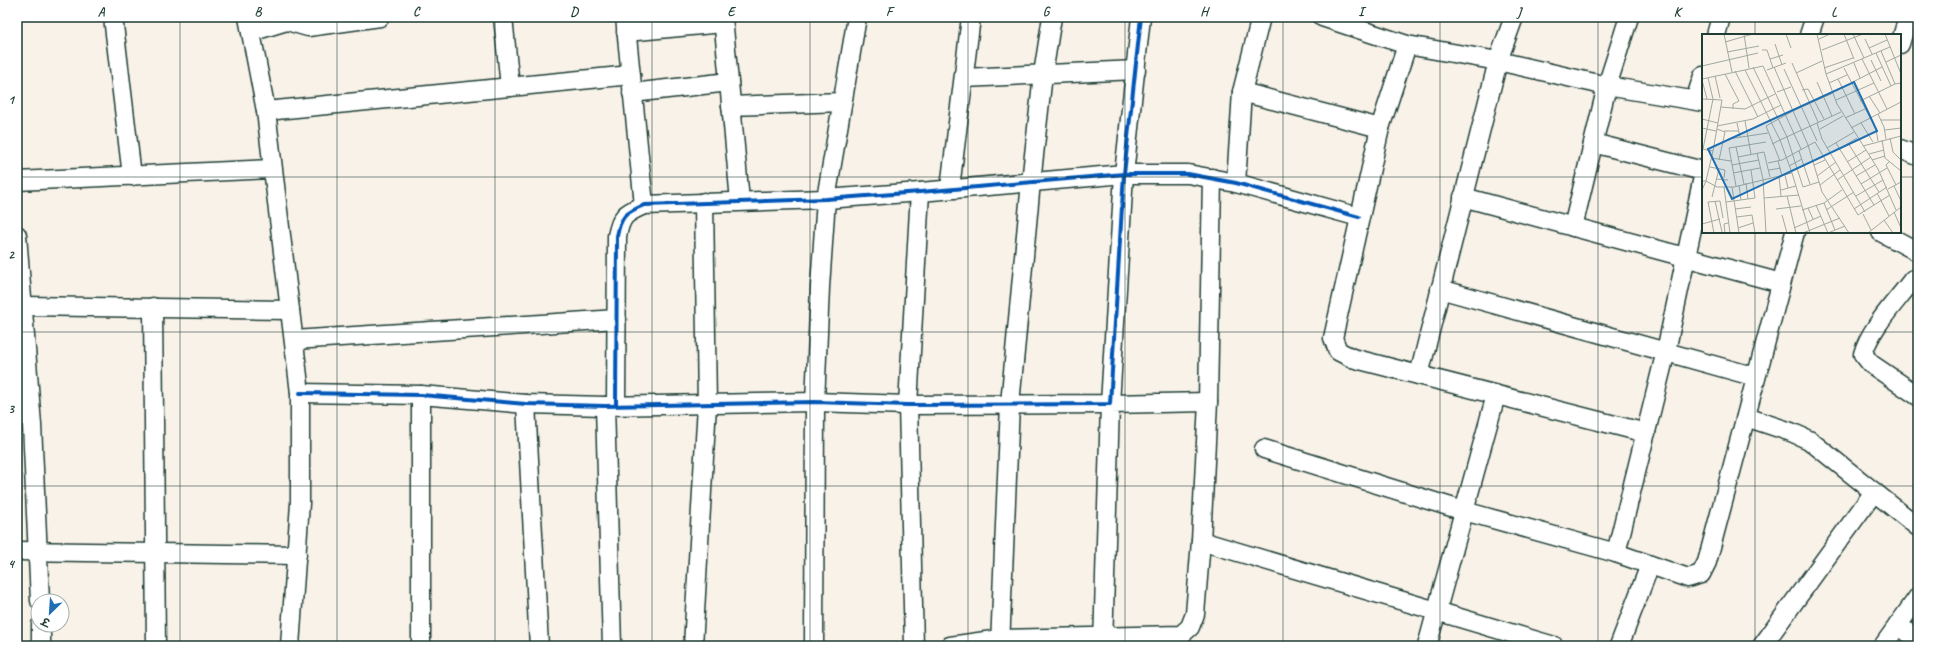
<svg xmlns="http://www.w3.org/2000/svg" width="1935" height="663" font-family="Caveat,'Playpen Sans Deva',sans-serif">
  <rect width="100%" height="100%" fill="#f8f2e9"/>
  <filter id="ink" filterUnits="userSpaceOnUse"><feTurbulence type="fractalNoise" baseFrequency=".025" numOctaves="2"/><feDisplacementMap in="SourceGraphic" scale="8" xChannelSelector="R" yChannelSelector="G"/><feConvolveMatrix kernelMatrix="1 2 1 2 8 2 1 2 1" color-interpolation-filters="sRGB"/></filter>
  <g filter="url(#ink)">
    <g fill="none" stroke-linecap="round" stroke-linejoin="round">
      <g stroke="#1f3d34" stroke-width="21">
        <g id="street">
          <path d="M113,17L132,176"/>
          <path d="M248,17L266,111L300,393V503L290,646"/>
          <path d="M503,17L510,87"/>
          <path d="M625,17L644,205"/>
          <path d="M723,17L740,201"/>
          <path d="M1322,17L1407,45L1498,61L1607,86L1703,102"/>
          <path d="M251,32L287,21L308,27L380,17"/>
          <path d="M626,32L723,23"/>
          <path d="M1716,35L1721,17"/>
          <path d="M1809,35L1815,17"/>
          <path d="M1900,44L1908,17"/>
          <path d="M1407,45L1380,128L1333,338L1338,351L1352,358L1646,433"/>
          <path d="M964,78L1136,70"/>
          <path d="M1242,92L1380,128"/>
          <path d="M632,93L729,82"/>
          <path d="M1695,100L1703,76"/>
          <path d="M731,106L842,102"/>
          <path d="M266,111L631,75"/>
          <path d="M1593,143L1703,171"/>
          <path d="M1900,149L1918,156"/>
          <path d="M17,181L272,169"/>
          <path d="M1236,183L1242,92L1261,17"/>
          <path d="M950,188L971,17"/>
          <path d="M1463,197L1781,283"/>
          <path d="M1573,227L1607,86L1629,17"/>
          <path d="M1881,232L1918,252"/>
          <path d="M17,235L32,425L40,601"/>
          <path d="M1913,279C1897,301 1870,328 1863,354L1871,364L1918,396"/>
          <path d="M1440,289L1756,377"/>
          <path d="M23,306L290,310"/>
          <path d="M153,307L156,646"/>
          <path d="M294,340L617,319"/>
          <path d="M1419,375L1498,61L1514,17"/>
          <path d="M300,393L421,395L526,404L605,406L815,402L908,405L1110,404L1124,174L1141,17"/>
          <path d="M421,395V646"/>
          <path d="M526,404L539,646"/>
          <path d="M616,405L617,236C621,216 625,213 644,205L826,199L920,192L1124,174H1188L1236,183L1359,217"/>
          <path d="M605,406L612,646"/>
          <path d="M1746,417L1791,432L1809,440L1918,527"/>
          <path d="M1264,449L1464,511L1616,553L1688,578L1701,574L1707,562L1795,232"/>
          <path d="M1201,541L1554,646"/>
          <path d="M17,551L297,555"/>
          <path d="M1616,553L1666,351L1703,177"/>
          <path d="M1918,597L1898,625L1918,640"/>
          <path d="M41,625V646"/>
          <path d="M693,646L707,405L704,202"/>
          <path d="M814,646L815,402L820,287L826,199L857,17"/>
          <path d="M914,646L908,405L920,192"/>
          <path d="M950,646L1000,639L1181,635L1190,627L1195,614L1201,541L1208,402L1212,178"/>
          <path d="M1000,646L1010,404L1031,182L1043,74L1052,17"/>
          <path d="M1103,646L1110,404L1208,402"/>
          <path d="M1427,646L1496,395"/>
          <path d="M1619,646L1650,565"/>
          <path d="M1762,646L1874,492"/>
          <path d="M1883,646L1898,625"/>
        </g>
      </g>
      <use href="#street" stroke="#fff" stroke-width="18"/>
      <g stroke="#fff" stroke-width="6">
        <g id="cycleway">
          <path d="M300,393L421,395L526,404L605,406L815,402L908,405L1110,404L1124,174L1141,17"/>
          <path d="M616,405L617,236C621,216 625,213 644,205L826,199L920,192L1124,174H1188L1236,183L1359,217"/>
        </g>
      </g>
      <use href="#cycleway" stroke="#0057b8" stroke-width="4"/>
    </g>
  </g>
  <path fill="none" stroke="#1f3d34" stroke-width="1" stroke-opacity="0.55" d="M180,17V646M337,17V646M495,17V646M652,17V646M810,17V646M968,17V646M1125,17V646M1283,17V646M1440,17V646M1598,17V646M1755,17V35M17,177H1703M1900,177H1918M1755,232V646M17,332H1918M17,486H1918"/>
  <g transform="translate(1702 34)">
    <rect width="199" height="199" fill="#f8f2e9"/>
    <path fill="none" stroke="#a1aaa1" stroke-width="1" d="M22,0L30,38M42,0L47,34M84,0L89,14M115,0L124,40L135,70L176,135L194,176M142,0L152,25M151,0L162,24M183,0L199,40M117,5L128,0M163,5L170,20M23,8L51,0M73,10L80,31M167,14L185,6M60,16H65L71,34M120,16L161,0M179,17L193,50L199,49M25,18L57,12M174,19L189,52M68,25L81,21M160,25L185,75M169,26L179,47M184,28L199,21M90,29L116,88M152,29L158,44M0,32L56,19M51,33L85,103L101,153L117,148M72,33L91,77L64,92L78,127M122,34L151,24M142,34L174,95L176,107M82,35L115,107M43,36L61,32L99,115M65,36L84,29M33,37L56,83M94,39L120,27M23,40L37,67L31,70V75M124,40L188,13M13,42L18,64M0,45L43,36L78,106L70,110M136,45L153,80M0,46L5,65M115,48L130,82M127,49L145,41M149,49L180,33M100,56L106,55L122,85M75,58L89,53M131,59L91,77L106,111L120,158L147,199M167,62L178,79M0,65L20,66L11,117M134,66L172,49M158,67L193,50M19,73L43,75L73,60M176,80L182,93L184,105M143,84L163,75M0,85L16,89M179,86H199M43,87L49,120M35,89L38,103M115,89L120,105M159,89L171,108M15,92L51,85L79,71M0,94L14,97M149,94L199,68M15,95L23,98L17,126M118,95L141,82M183,96L199,94M22,97H37M188,104L191,118L199,126M26,105L66,99M120,105L163,178M180,106L183,124L199,137M113,108L156,181L188,161M134,109L172,171M146,109L177,158M161,112L199,102M34,113L42,150M125,114L152,98M0,115L11,117L4,147H0M1,115L11,65L6,44M137,115L155,104M97,117L108,150M55,119L61,145L64,199M167,120L182,116M36,123L62,118L68,143M9,124L29,127M170,126L183,122M76,127L80,142M145,128L164,116M187,128L184,131L194,151M66,129L80,126L113,108M30,131L57,126M112,131L123,126M87,132L100,125M8,133L23,136L22,144M67,136L79,134M31,139L58,134M90,139L78,106L139,78M83,141L86,154M77,142L79,162M115,142L134,128M154,142L173,131M14,145L26,146M135,146L169,123M44,149L46,165M159,150L185,134M37,151L39,166M118,151L138,136M34,152L27,114L64,108M192,152L199,167M22,153L28,199M30,153L37,199M186,155L199,148M79,156L94,152M175,159L187,182M85,162L94,199M154,162L181,146M10,163L17,135M62,164L97,161M0,165V156L4,147L15,153H32L90,139L108,199M13,167L20,198M24,168L53,164L49,136M122,169L133,196M114,171L126,199M106,174L111,185M33,175L49,173M74,175L99,172M152,175L185,153M100,176L122,169L140,156M124,176L152,158M192,178L199,194M161,180L169,196M80,181L85,199M35,183L50,181L53,199M182,186L191,199M0,190L18,185M36,194L51,189M92,194L119,182M12,199L6,168L18,167L21,184M23,199L22,190L26,189M101,199L138,184M126,199L143,192M166,199L199,173"/>
    <path fill="#1f6fb2" fill-opacity="0.15" stroke="#1f6fb2" stroke-width="2" d="M152,48L175,97L30,165L6,115Z"/>
    <rect width="199" height="199" fill="none" stroke="#1f3d34" stroke-width="2"/>
  </g>
  <rect width="1935" height="663" fill="none" stroke="#fff" stroke-width="44"/>
  <g transform="translate(50 613) rotate(205)"><circle r="19" fill="#ffffff" stroke="#a5b1ae"/>
  <path d="M0-3L7 15L0 10L-7 15Z" fill="#1f6fb2"/>
  <text y="-6" font-size="11" font-weight="bold" text-anchor="middle" fill="#1f3d34">उ</text>
  </g>
  <rect x="22" y="22" width="1891" height="619" fill="none" stroke="#1f3d34" stroke-width="1.5"/>
  <g font-size="13" text-anchor="middle" font-weight="bold" fill="#1f3d34">
    <text x="101" y="16">A</text>
    <text x="258" y="16">B</text>
    <text x="416" y="16">C</text>
    <text x="574" y="16">D</text>
    <text x="731" y="16">E</text>
    <text x="889" y="16">F</text>
    <text x="1046" y="16">G</text>
    <text x="1204" y="16">H</text>
    <text x="1361" y="16">I</text>
    <text x="1519" y="16">J</text>
    <text x="1677" y="16">K</text>
    <text x="1834" y="16">L</text>
    <text x="11" y="104">1</text>
    <text x="11" y="259">2</text>
    <text x="11" y="413">3</text>
    <text x="11" y="568">4</text>
  </g>
</svg>
